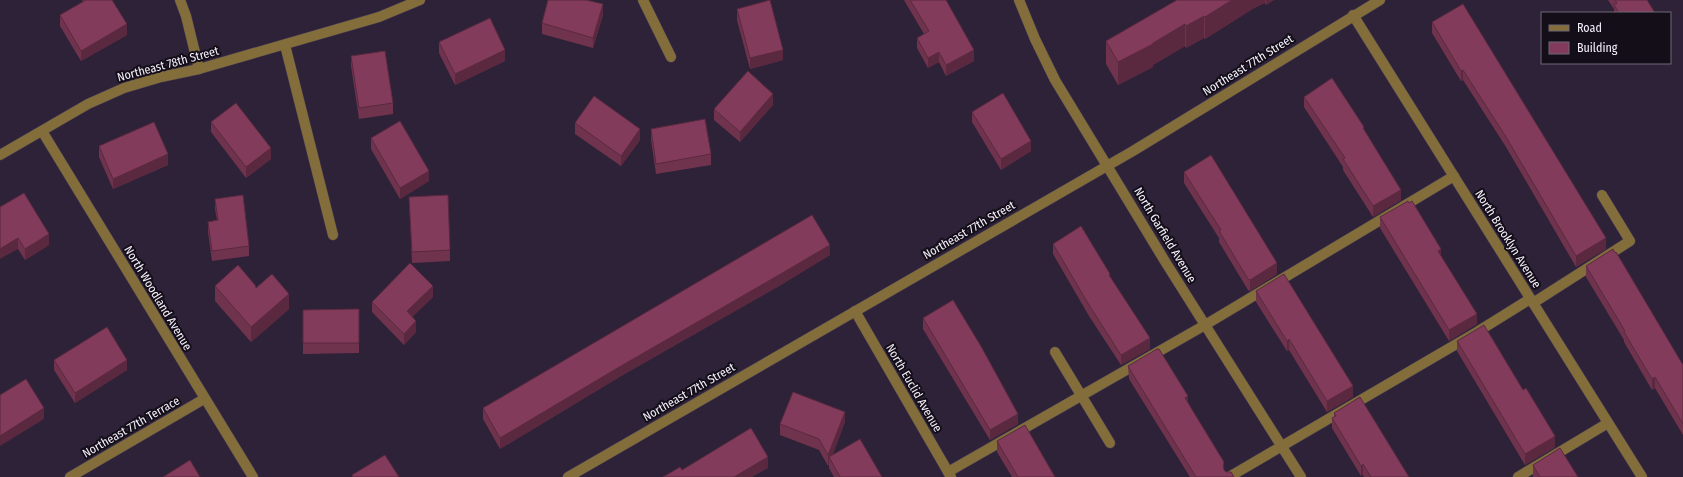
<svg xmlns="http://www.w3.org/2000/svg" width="1683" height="477" font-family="'Fira Sans Condensed',sans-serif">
  <rect width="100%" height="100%" fill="#2d2238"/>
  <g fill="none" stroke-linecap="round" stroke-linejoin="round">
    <g stroke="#493f54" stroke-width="11">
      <g id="service">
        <path d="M1533,303L1630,241L1602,195"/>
        <path d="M1055,352L1110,443"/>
        <path d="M948,472L1205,325L1454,176"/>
        <path d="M1229,477L1477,332L1530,299"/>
        <path d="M1518,477L1608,423"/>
      </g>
    </g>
    <g stroke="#493f54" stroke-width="11">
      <g id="minor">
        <path d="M180,0L186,16L199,69"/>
        <path d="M643,0L671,57"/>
        <path d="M1019,0L1035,39L1055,80L1166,263L1301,477"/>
        <path d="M1353,15L1642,477"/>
        <path d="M285,45L333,235"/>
        <path d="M42,131L253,477"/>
        <path d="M0,155L88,104L124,88L161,77L199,69L379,17L420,0"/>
        <path d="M855,311L951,477"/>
        <path d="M70,477L204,399"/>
        <path d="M568,477L1133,151L1380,0"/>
      </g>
    </g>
    <use href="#service" stroke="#836d3a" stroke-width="10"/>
    <use href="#minor" stroke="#836d3a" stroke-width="10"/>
  </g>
  <g fill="#70334d">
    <path d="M82,0H112L127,35L81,61L60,26V15L83,2Z"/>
    <path d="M904,0H946L974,61L946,76L939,62L928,68L917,48V38L924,34Z"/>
    <path d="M1177,0H1274L1266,5L1265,3L1254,8L1205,39L1204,38L1186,48L1185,46L1153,65V67L1118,85L1106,64V41Z"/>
    <path d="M1608,0H1647L1655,13H1614V9Z"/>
    <path d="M737,9L783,60L750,69L737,20Z"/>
    <path d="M603,15L593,48L542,34V23Z"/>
    <path d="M1432,22L1606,249L1576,267L1506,147L1463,80L1461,81L1432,33Z"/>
    <path d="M439,42L505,61L455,85L439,53Z"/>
    <path d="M351,56L393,103V114L359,119L351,66Z"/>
    <path d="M1304,97L1364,130L1401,200L1373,217L1343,170V167L1304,107Z"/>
    <path d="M773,105L740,142L714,120V109Z"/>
    <path d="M972,112L1031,151L1001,170L972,122Z"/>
    <path d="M211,122L271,159L246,178L211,132Z"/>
    <path d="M575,123L640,140L621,166L575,134Z"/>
    <path d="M651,129L711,154V165L656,174L651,140Z"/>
    <path d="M371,138L429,181L400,199L371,149Z"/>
    <path d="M99,146L168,165L113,189L99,157Z"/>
    <path d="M1184,172L1277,274L1250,291L1248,290L1219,242V238L1184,183Z"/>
    <path d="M409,197L450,250V261L412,263Z"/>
    <path d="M215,199L249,246V256L212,261L208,232V222L217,220L215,209Z"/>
    <path d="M0,207L49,245L25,260L18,249Z"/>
    <path d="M1380,217L1441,257L1477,324L1449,341L1380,228Z"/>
    <path d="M1053,244L1110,277L1150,349L1121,365L1089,316L1053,254Z"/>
    <path d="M830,255L779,286L621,376L500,449L483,419V408Z"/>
    <path d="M1586,266L1683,365V435L1655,388L1652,390L1624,342V340L1586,277Z"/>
    <path d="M215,286L256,288L289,309L251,342L215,301Z"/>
    <path d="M1256,291L1353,397L1327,412L1289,350L1287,351L1256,302Z"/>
    <path d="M433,297L412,317L416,332L404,345L372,312V302Z"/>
    <path d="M359,309V353L303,354V310Z"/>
    <path d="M923,318L1018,424L990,440L923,329Z"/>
    <path d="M1457,341L1555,446L1554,448L1525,465L1457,351Z"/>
    <path d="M54,360L127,370L75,403L54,370Z"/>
    <path d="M1128,366L1188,402L1224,471L1234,477H1190L1129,379Z"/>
    <path d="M1334,413L1409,477H1364L1363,475L1361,476L1332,428V418L1334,417Z"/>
    <path d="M845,422L832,455L882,477H834L829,468V464L828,466L819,450L780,435V424Z"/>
    <path d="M997,441L1055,477H1012L997,452Z"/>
    <path d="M1533,465L1578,477H1533Z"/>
  </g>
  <g fill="#5b293f">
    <path d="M1232,0H1265V3L1254,8L1205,39V17Z"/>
    <path d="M1266,0H1274L1266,5Z"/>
    <path d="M603,4V15L593,48V38Z"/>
    <path d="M1204,16V38L1186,48V26Z"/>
    <path d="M127,24V35L81,61V51Z"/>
    <path d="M1185,24V46L1153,65V67L1118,85V62L1153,43Z"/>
    <path d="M505,50V61L455,85V74Z"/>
    <path d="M783,50V60L750,69V58Z"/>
    <path d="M974,50V61L946,76V65Z"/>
    <path d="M939,52V62L928,68V58Z"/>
    <path d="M1463,70V80L1461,81V71Z"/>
    <path d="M773,94V105L740,142V132Z"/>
    <path d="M640,129V140L621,166V156Z"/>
    <path d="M1031,141V151L1001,170V159Z"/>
    <path d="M271,148V159L246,178V167Z"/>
    <path d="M168,154V165L113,189V179Z"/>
    <path d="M429,171V181L400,199V188Z"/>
    <path d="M1401,190V200L1373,217V206Z"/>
    <path d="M49,234V245L25,260V249Z"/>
    <path d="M18,238V249L0,259V249Z"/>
    <path d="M1606,238V249L1576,267V256Z"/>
    <path d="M830,245V255L779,286L621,376L500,449V438L621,366Z"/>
    <path d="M1441,249V260L1438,251Z"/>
    <path d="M1277,263V274L1250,291V280Z"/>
    <path d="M433,286V297L407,322V311Z"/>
    <path d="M289,294V309L251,342V327Z"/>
    <path d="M1477,314V324L1449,341V330Z"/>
    <path d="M416,321V332L404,345V334Z"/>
    <path d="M1150,338V349L1121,365V355Z"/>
    <path d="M1289,339V350L1287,351V341Z"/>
    <path d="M127,360V370L75,403V393Z"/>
    <path d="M1655,377V388L1652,390V379Z"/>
    <path d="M1353,386V397L1327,412V401Z"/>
    <path d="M1188,396V407L1185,398Z"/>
    <path d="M44,408V419L0,446V436Z"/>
    <path d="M845,412V422L831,460L829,457V464L828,466V455Z"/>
    <path d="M1018,414V424L990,440V430Z"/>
    <path d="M1555,436V446L1554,448L1525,465V454Z"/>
    <path d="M768,457V468L752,477H734Z"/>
    <path d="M1224,462V473L1223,466Z"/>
    <path d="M1363,464V475L1361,476V466Z"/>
  </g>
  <g fill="#823b5a" stroke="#5b293f">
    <path d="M86,0H112L127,24L81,51L60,15Z"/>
    <path d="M548,0H586L603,4L593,38L542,23Z"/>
    <path d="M770,0L783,50L750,58L737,9Z"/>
    <path d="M910,0H946L974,50L946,65L939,52L928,58L917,38L929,31Z"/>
    <path d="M1177,0H1232L1205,17L1204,16L1186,26L1185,24L1153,43V44L1118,62L1106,41Z"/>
    <path d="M1615,0H1647L1655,13H1619L1614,5L1617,3Z"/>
    <path d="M1463,4L1606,238L1576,256L1506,137L1463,70L1461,71L1432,22Z"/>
    <path d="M490,18L505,50L455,74L439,42Z"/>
    <path d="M385,51L393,103L359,108L351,56Z"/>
    <path d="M748,71L773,94L740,132L714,109Z"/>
    <path d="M1332,78L1364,127L1363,128L1401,190L1373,206L1343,159L1345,158L1304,97Z"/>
    <path d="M1003,93L1031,141L1001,159L972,112Z"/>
    <path d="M594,96L640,129L621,156L575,123Z"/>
    <path d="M236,103L271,148L246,167L211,122Z"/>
    <path d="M705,119L711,154L656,164L651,129Z"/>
    <path d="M400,121L429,171L400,188L371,138Z"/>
    <path d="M154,122L168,154L113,179L99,146Z"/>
    <path d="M1211,155L1277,263L1250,280L1248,279L1219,231L1221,230L1184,172Z"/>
    <path d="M24,193L49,234L25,249L18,238L0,249V207Z"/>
    <path d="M243,195L249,246L212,251L208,222L218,220L215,199Z"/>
    <path d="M448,195L450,250L412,252L409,197Z"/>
    <path d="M1408,201L1409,203L1412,201L1441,249L1438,251L1477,314L1449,330L1380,217Z"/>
    <path d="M812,215L830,245L779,275L621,366L500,438L483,408Z"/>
    <path d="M1081,226L1110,274L1109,275L1150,338L1121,355L1089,305L1053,244Z"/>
    <path d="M1613,249L1615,253L1616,252L1683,365V424L1655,377L1652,379L1624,332L1625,331L1586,266Z"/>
    <path d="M410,263L433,286L407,311L416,321L404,334L372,302Z"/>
    <path d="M238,265L255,285L256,288L272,274L289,294L251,327L215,286Z"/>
    <path d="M1284,274L1353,386L1327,401L1289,339L1287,341L1256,291Z"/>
    <path d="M953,300L982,348L1018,414L990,430L923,318Z"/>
    <path d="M359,309V343H303V310Z"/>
    <path d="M1484,325L1523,390L1526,388L1555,436L1554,437L1525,454L1457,341Z"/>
    <path d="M107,327L127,360L75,393L54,360Z"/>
    <path d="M1157,349H1159L1188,396L1185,398L1224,462L1223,466L1224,470L1226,472H1231L1234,477H1196L1129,368L1128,366Z"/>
    <path d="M26,379L44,408L0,436V395Z"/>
    <path d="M793,392L845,412L828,455L819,439L780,424Z"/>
    <path d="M1360,397L1409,477H1371L1363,464L1361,466L1332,418L1336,416L1334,413Z"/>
    <path d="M1025,425L1055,477H1018L997,441Z"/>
    <path d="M751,428L768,457L734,477H663L680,467L682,470Z"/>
    <path d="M860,439L882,477H840L829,457Z"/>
    <path d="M1560,448L1578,477H1540L1533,465Z"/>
    <path d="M385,455L399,477H353L352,475Z"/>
    <path d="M190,460L200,477H163Z"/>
  </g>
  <g text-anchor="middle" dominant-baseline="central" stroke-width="4" stroke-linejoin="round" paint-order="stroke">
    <g font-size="12" fill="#f6f1fd" stroke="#130e18">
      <text transform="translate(168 64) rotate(-15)">Northeast 78th Street</text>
      <text transform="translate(1248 65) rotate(-32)">Northeast 77th Street</text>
      <text transform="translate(969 230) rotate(-30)">Northeast 77th Street</text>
      <text transform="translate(1165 235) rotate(59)">North Garfield Avenue</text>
      <text transform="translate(1508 239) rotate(58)">North Brooklyn Avenue</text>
      <text transform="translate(158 298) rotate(59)">North Woodland Avenue</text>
      <text transform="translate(914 388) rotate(60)">North Euclid Avenue</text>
      <text transform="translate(689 392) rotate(-30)">Northeast 77th Street</text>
      <text transform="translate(131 427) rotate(-30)">Northeast 77th Terrace</text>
    </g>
  </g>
  <rect x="1541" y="12" width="130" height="52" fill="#130e18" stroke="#6e6974"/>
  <rect x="1549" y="25" width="20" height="6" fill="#836d3a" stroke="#6e6974"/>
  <text x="1577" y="32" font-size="12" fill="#f6f1fd">Road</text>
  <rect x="1549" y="42" width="20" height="12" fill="#823b5a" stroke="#6e6974"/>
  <text x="1577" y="52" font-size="12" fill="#f6f1fd">Building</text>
</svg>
